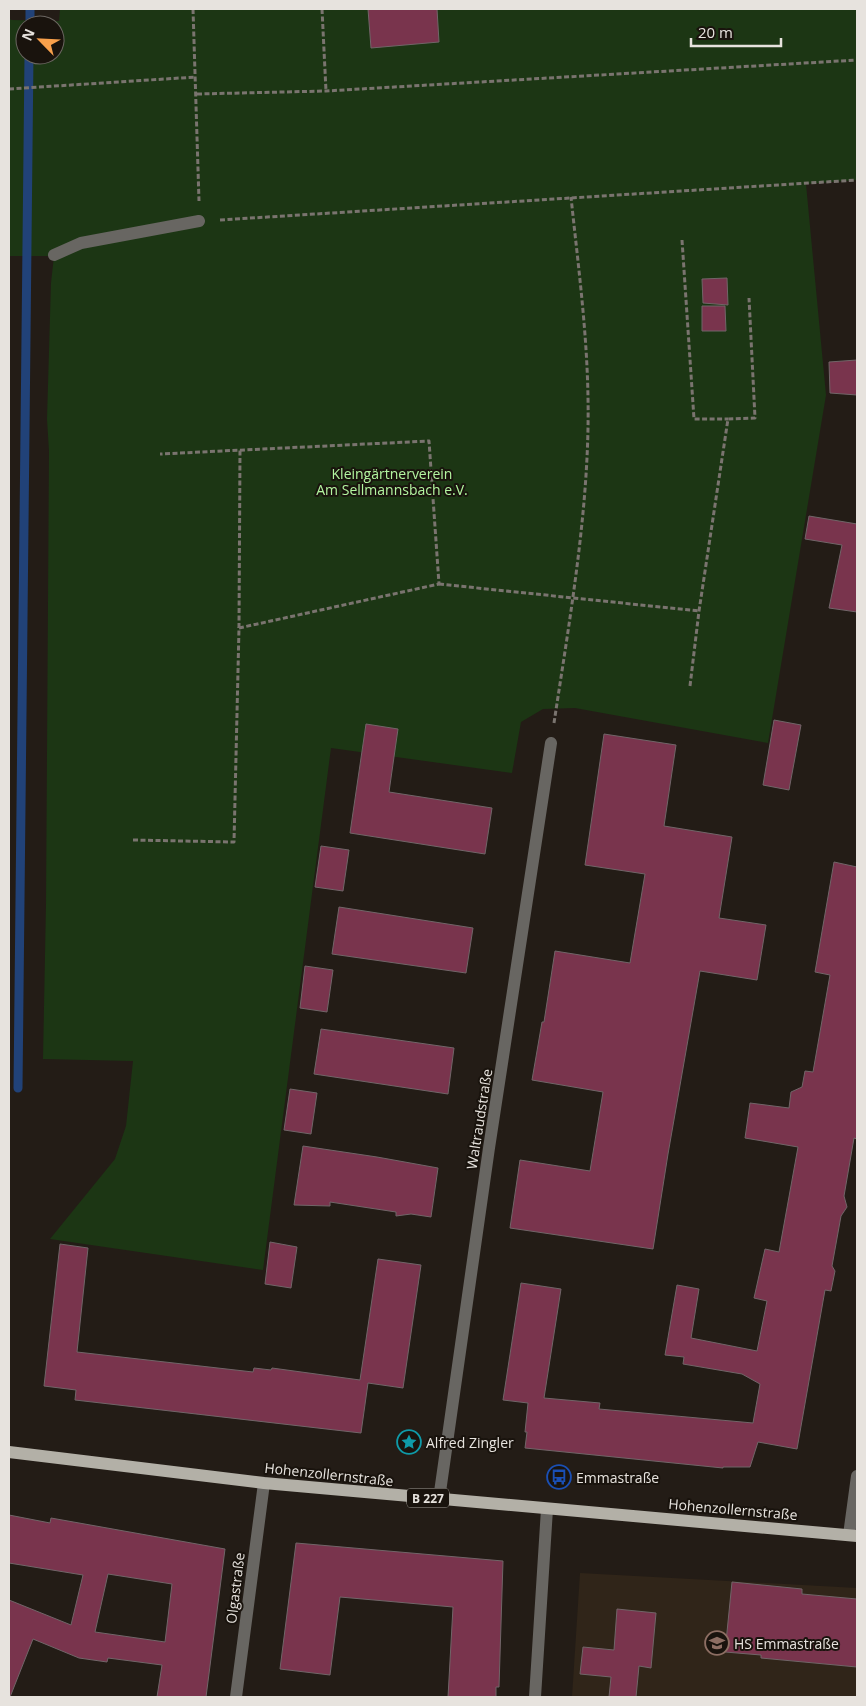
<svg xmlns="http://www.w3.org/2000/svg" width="866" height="1706" font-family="'Open Sans',sans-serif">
  <rect width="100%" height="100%" fill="#231c16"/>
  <path fill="#302519" d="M580,1573L857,1588V1697H572Z"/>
  <path fill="#1c3614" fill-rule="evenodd" d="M60,9H857V180L806,184L826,395L768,743L575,708L543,709L521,722L512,773L331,748L263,1270L50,1239L115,1159L126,1126L133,1061L43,1059L46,904L49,451L47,419L51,283L54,256H9V19L12,20L59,21ZM25,25H55V55H25Z"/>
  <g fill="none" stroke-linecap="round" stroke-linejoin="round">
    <g stroke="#214278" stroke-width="9">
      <path d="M30,25V9"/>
      <path d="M18,1088L29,55"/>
    </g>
  </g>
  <g fill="#79344d" stroke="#716568" fill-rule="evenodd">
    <path d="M368,9H437L439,42L371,48Z"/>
    <path d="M727,278L728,305L703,303L702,279Z"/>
    <path d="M702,306H725L726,331H702Z"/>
    <path d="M857,360V395L830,393L829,362Z"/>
    <path d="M809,516L857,524V612L829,608L842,545L805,539Z"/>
    <path d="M774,720L801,725L789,790L763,785Z"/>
    <path d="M366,724L398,729L389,792L492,808L485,854L350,833Z"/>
    <path d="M604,734L676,745L664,826L732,837L719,918L766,925L757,980L700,971L668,1154L653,1249L510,1228L520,1160L590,1171L603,1092L532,1080L542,1022H544L555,951L630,963L645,874L585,865Z"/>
    <path d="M321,846L349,850L343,891L315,887Z"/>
    <path d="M834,862L857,867V1139L854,1138L844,1196L847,1207L841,1216L832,1266L835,1271L831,1291L825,1290L797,1449L758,1442L750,1467H723V1468L525,1448L527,1432H525L528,1403L503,1400L521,1283L561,1289L544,1398L600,1403L599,1409L753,1423L760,1384L742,1374L683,1364L684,1357L665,1355L677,1285L699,1289L691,1338L757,1351L767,1301L754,1298L765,1249L779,1252L798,1147L745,1138L750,1103L789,1108L791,1092L802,1087L805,1071L813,1072L830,975L815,972Z"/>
    <path d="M339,907L473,928L466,973L332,954Z"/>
    <path d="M305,966L333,970L327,1012L300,1008Z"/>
    <path d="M321,1029L454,1048L448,1094L314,1074Z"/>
    <path d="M290,1089L317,1093L311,1134L284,1130Z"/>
    <path d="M303,1146L377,1157L438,1168L431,1217L411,1214L396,1216V1212L330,1202V1206L294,1205Z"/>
    <path d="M270,1242L297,1247L291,1288L265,1284Z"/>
    <path d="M60,1244L88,1248L77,1352L253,1372L254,1368L271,1370L272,1368L360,1380L378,1259L421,1265L403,1388L368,1383L361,1433L75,1400L76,1390L44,1386Z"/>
    <path d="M9,1515L50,1523L51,1518L225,1549L206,1697H157L162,1665L108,1658L107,1662L79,1658L33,1639L10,1697H9V1600L71,1625L83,1575L9,1563ZM108,1574L172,1584L165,1642L95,1632Z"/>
    <path d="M296,1543L503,1561L499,1687H496V1697H448L453,1607L340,1597L330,1675L280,1669Z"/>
    <path d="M732,1582L802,1589V1594L857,1599V1667L761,1658V1655L725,1652Z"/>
    <path d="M617,1609L656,1613L651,1668L639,1666L636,1697H609L611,1677L580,1674L583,1647L614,1650Z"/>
  </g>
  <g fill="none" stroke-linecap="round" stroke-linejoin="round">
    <g stroke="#7a746f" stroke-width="3" stroke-dasharray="5 2.5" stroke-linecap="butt">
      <path d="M193,9L199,201"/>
      <path d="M322,9L326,91"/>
      <path d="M9,89L196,77"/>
      <path d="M197,94L326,91L857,60"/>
      <path d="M220,220L857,180"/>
      <path d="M682,240L694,419H728"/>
      <path d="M439,584L699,611"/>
      <path d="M239,628L240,450"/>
      <path d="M690,686L699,611L728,419L755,418L749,298"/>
      <path d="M554,723C570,617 590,504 588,398C587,331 578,264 571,197"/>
      <path d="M133,840L234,842L239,628L439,584L429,441L160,454"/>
    </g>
    <path stroke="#686662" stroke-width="12" d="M54,255L81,243L199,221"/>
    <g stroke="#686662" stroke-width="12">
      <path d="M439,1499L489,1148L551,743"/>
      <path d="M849,1535L857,1476"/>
      <path d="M236,1697L264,1483"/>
      <path d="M535,1697L547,1509"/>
    </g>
    <path stroke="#b3b0a7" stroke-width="12" d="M9,1452L264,1483L857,1536"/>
  </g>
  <defs>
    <g id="sight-ring" transform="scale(1.25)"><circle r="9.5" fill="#19130d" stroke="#0f9aa8" stroke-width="1.5"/><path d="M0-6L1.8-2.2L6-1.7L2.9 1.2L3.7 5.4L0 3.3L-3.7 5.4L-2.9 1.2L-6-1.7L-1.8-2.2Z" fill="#0f9aa8"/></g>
    <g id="bus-ring" transform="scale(1.25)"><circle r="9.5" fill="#19130d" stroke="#1a4fb4" stroke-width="1.5"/><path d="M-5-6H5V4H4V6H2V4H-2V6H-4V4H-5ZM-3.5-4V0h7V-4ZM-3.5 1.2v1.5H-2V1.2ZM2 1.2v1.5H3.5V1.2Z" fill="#1a4fb4"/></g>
    <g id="school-ring" transform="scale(1.25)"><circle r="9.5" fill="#19130d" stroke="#8d6e63" stroke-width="1.5"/><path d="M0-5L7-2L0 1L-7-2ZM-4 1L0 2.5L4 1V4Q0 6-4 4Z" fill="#8d6e63"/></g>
  </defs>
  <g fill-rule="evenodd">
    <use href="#sight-ring" x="409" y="1442"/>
    <use href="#bus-ring" x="559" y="1477"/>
    <use href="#school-ring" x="717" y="1643"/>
  </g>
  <g text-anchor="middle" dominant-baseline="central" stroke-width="4" stroke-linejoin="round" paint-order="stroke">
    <rect fill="#19130d" stroke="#a9a59f" stroke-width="1" x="407" y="1488.5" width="42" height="19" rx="4"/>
    <g font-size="12" font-weight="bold" fill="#e7e3de">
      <text x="428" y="1498">B 227</text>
    </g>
    <g font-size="14" fill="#b3f5a0" stroke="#19130d">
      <text x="392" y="473">Kleingärtnerverein<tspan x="392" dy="16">Am Sellmannsbach e.V.</tspan></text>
    </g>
    <g font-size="14" fill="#e7e3de" stroke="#19130d">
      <text transform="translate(479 1119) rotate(-81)">Waltraudstraße</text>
      <text transform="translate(329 1474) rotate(6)">Hohenzollernstraße</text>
      <text transform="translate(733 1509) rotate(5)">Hohenzollernstraße</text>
      <text transform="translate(235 1588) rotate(-83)">Olgastraße</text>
    </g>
    <g font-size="14" fill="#e7e3de" stroke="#19130d" text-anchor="start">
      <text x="426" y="1442">Alfred Zingler</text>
      <text x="576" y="1477">Emmastraße</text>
      <text x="734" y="1643">HS Emmastraße</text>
    </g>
  </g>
  <rect width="866" height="1706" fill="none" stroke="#e7e3de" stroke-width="20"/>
  <g transform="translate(40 40) rotate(294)"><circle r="24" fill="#19130d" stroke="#6b6661"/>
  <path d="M0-4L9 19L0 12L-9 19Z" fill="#f8a04b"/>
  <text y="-8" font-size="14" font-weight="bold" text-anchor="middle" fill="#e7e3de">N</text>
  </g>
  <path d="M691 38v8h90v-8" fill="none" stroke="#e7e3de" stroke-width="2.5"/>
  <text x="698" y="38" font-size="15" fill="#e7e3de" stroke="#19130d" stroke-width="4" paint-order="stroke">20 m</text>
</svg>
